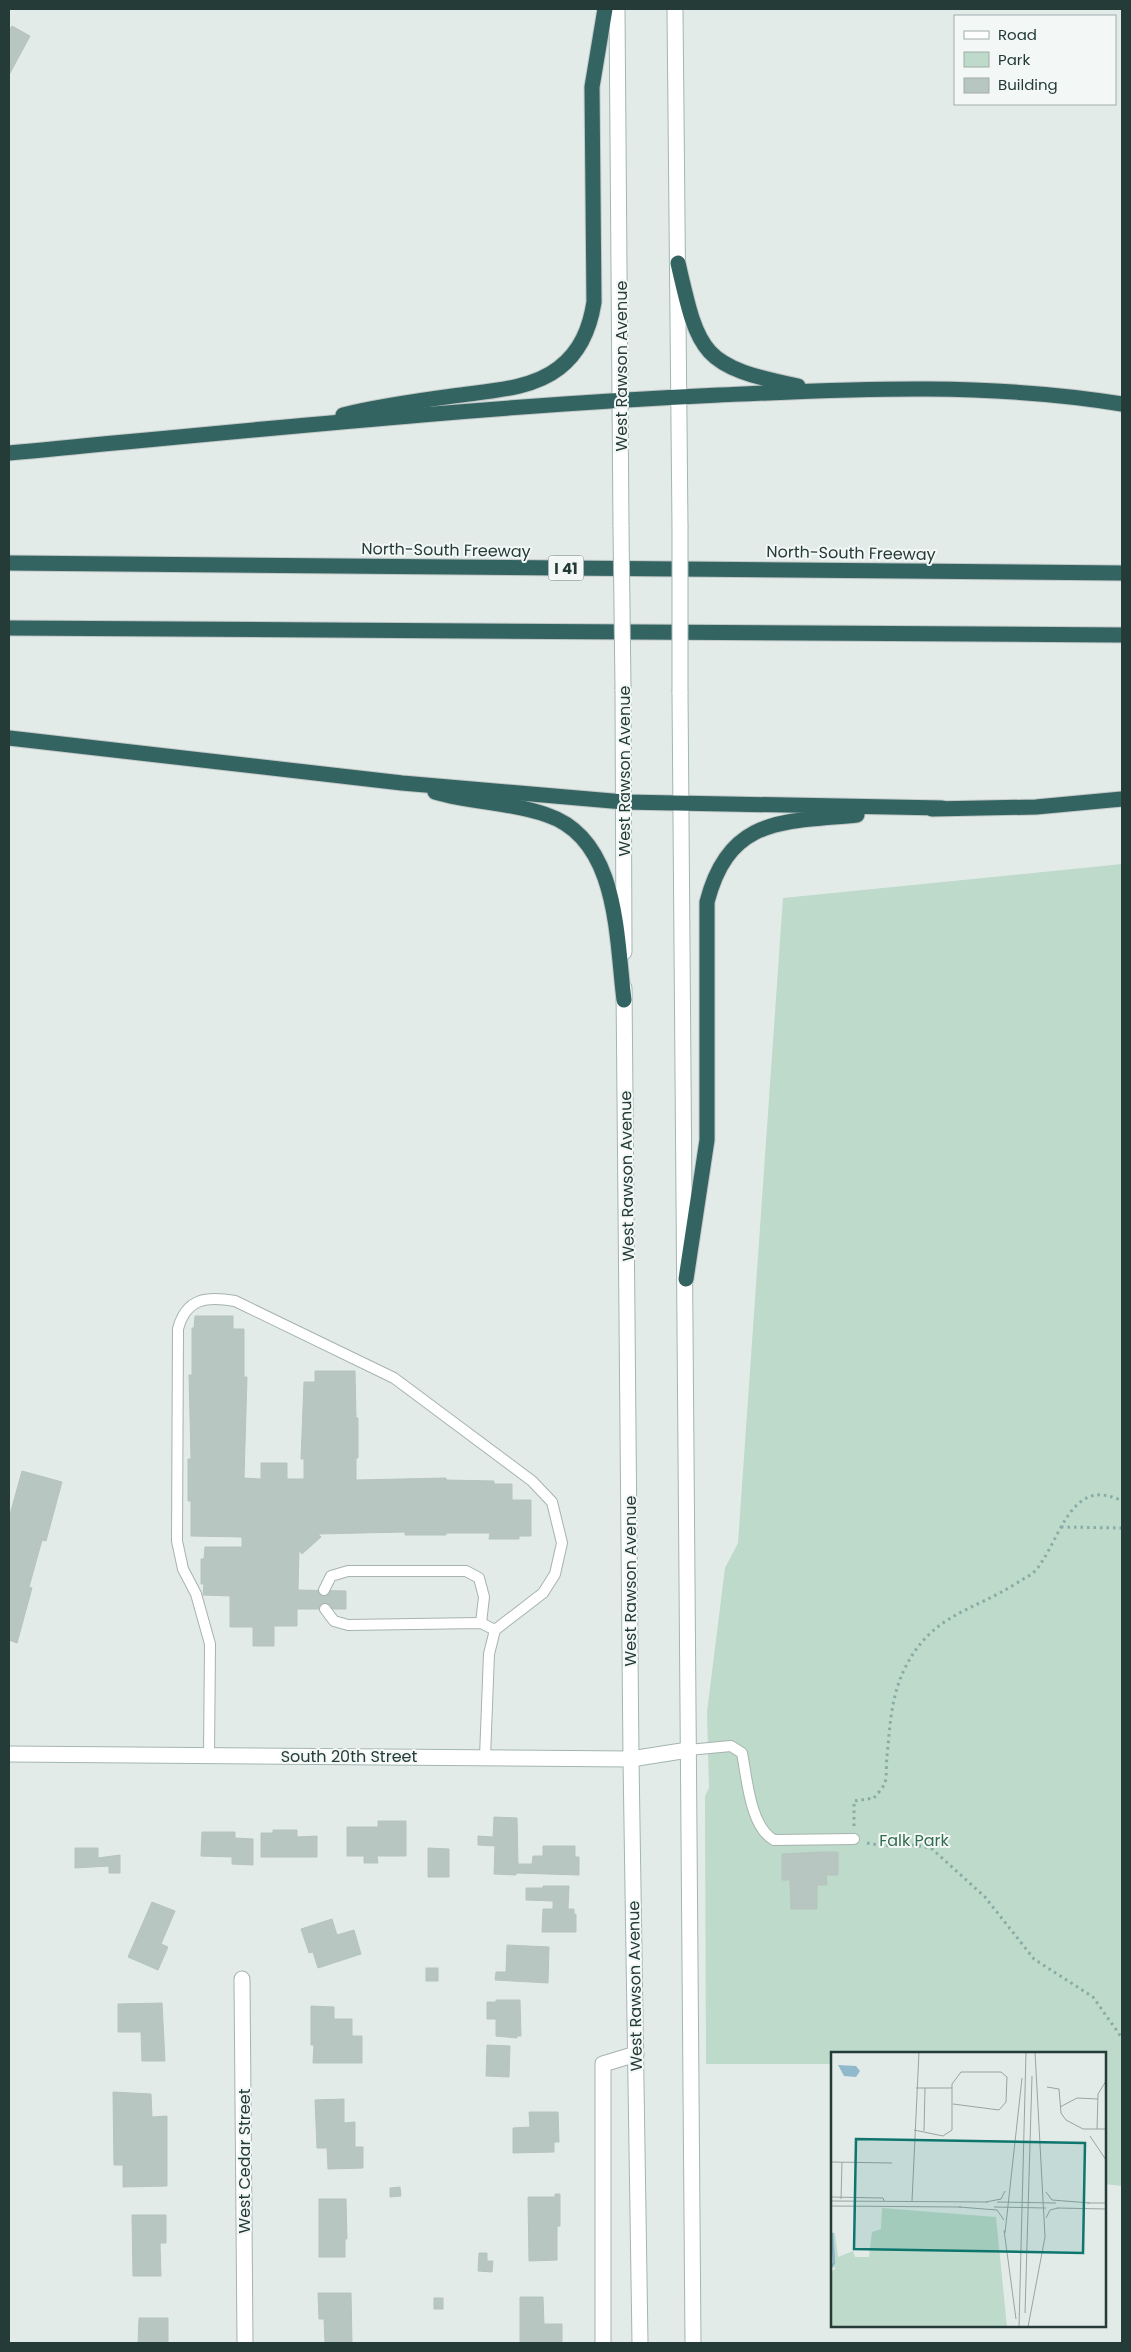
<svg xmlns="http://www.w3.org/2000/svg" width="1131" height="2352" font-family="Poppins,sans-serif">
  <rect width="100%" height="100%" fill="#e3ebe9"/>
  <path fill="#bddaca" d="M1122,864V2186L1105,2184V2053H832V2064H706L705,1796L709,1788L707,1712L725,1568L738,1543L783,898Z"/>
  <g fill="#b8c6c2" stroke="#b6c4c0">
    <path d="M12,26L30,36L9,75V31Z"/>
    <path d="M195,1316H233V1329H244V1377H247L244,1478L261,1479V1463H287V1479H304V1459H301L304,1382H315V1371H355L356,1418H358V1458H356V1480L446,1478V1480L494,1481V1484H512V1500H531V1536H519V1539H489L490,1533H446V1535H405V1532L318,1534L321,1537L302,1554L299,1550L298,1590L346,1591V1609H297V1626H274V1646H253V1627H230V1596L203,1595L204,1584H201V1559H204L205,1547H242V1537L191,1536V1501H188V1459H191L189,1375H192V1328H194Z"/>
    <path d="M22,1471L62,1482L46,1541L42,1540L29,1587L32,1588L17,1643L9,1640V1518Z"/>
    <path d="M494,1817L517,1818L518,1864H532L533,1856H543V1846H575V1857H579V1875L516,1873V1875L494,1874L495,1846L478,1845V1836L493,1837Z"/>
    <path d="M378,1821H406V1856H377L378,1863H364V1856H347V1827H378Z"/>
    <path d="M273,1830H297V1837L317,1836V1857H261V1833H273Z"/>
    <path d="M202,1832H235V1838L253,1839V1865L232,1864V1857L201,1856Z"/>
    <path d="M75,1848H98V1858L120,1855V1873H109V1866L75,1868Z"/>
    <path d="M428,1848L449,1849V1877H428Z"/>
    <path d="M822,1852H838V1875H826L827,1885H817V1909H791L790,1880H782V1854Z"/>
    <path d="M543,1886H569L568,1909H574V1914H576V1932H542L543,1909H553V1901L526,1900V1888H543Z"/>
    <path d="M152,1902L175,1911L161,1944L168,1947L158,1970L128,1957Z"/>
    <path d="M332,1919L337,1935L354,1930L361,1954L318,1968L313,1952L309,1953L301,1929Z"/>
    <path d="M507,1945L549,1947L548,1983L495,1980L496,1972H506Z"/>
    <rect x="426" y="1968" width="12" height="13"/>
    <path d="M496,2000H520L521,2036H517V2038L496,2036V2019H487V2002H496Z"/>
    <path d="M162,2003L165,2061H142L141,2032H118V2004Z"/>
    <path d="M311,2006L334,2007V2019H352V2036H362V2063H313L314,2045H311Z"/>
    <path d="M487,2045L510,2046L509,2077L486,2076Z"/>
    <path d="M113,2092L151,2094L152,2117L167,2116V2186L123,2187V2165H114Z"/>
    <path d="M344,2099V2123L355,2122V2147H363V2168L328,2169L327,2148H317L315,2100Z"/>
    <path d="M529,2112H558L559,2142H554V2152L513,2153V2128L530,2127Z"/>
    <path d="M400,2187L401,2196L390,2197V2188Z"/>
    <path d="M555,2194H560V2226H557V2260L529,2261L528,2197H555Z"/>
    <path d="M319,2199H346L347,2239H345V2257H319Z"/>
    <path d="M132,2215H166V2243H160L161,2276H133Z"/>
    <path d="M479,2253H487V2261H493L492,2272L478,2271Z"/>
    <path d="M318,2293H351L352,2343H325L324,2319H319Z"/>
    <path d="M520,2297H543L544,2324H562V2343H520Z"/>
    <rect x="434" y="2298" width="9" height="11"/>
    <path d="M139,2318H168V2343H138Z"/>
  </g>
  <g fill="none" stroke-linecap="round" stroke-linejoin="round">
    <g stroke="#a6b3b0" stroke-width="12">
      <g id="lane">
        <path d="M324,1590L331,1576L348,1571H466L479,1578L484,1597L481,1623"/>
        <path d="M325,1609L334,1621L348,1625L481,1623L495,1630"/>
        <path d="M688,1750L731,1746L742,1753C747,1778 750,1827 774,1840L854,1839"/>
        <path d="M209,1755L210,1644L196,1594L183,1569L177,1541L178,1329C186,1298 207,1296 235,1301L394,1378L532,1481L552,1502L562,1543L555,1574L543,1593L495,1630L489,1654L485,1757"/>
      </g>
    </g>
    <g stroke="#a6b3b0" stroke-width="17">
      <g id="street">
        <path d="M242,1979L245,2343"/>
        <path d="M603,2343V2064L636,2054"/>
      </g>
    </g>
    <g stroke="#a2b6b2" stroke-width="17">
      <g id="secondary">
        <path d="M617,9L621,527"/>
        <path d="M675,9L680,527"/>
        <path d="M623,689L624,952"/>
        <path d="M680,692L693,2343"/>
        <path d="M624,988L631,1759L640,2343"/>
        <path d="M9,1754L631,1759L688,1750"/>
      </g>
    </g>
    <g stroke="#c2c8c7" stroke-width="17">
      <g id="highway">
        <path d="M678,263C699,356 702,366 798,386"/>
        <path d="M343,415C379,406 416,401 453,396C487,391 531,390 559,368C581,351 590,328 594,302L592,87L605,9"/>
        <path d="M9,453C245,431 482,406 719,395C854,389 988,382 1122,404"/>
        <path d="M9,563L1122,573"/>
        <path d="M9,628L1122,635"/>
        <path d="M9,738L402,783L624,802L942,808"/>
        <path d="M435,792C472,803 511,802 547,815C619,839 616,937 624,1000"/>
        <path d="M932,809L1036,807L1122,799"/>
        <path d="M686,1279L707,1140V902C729,816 784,822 857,815"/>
      </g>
    </g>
    <g stroke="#86aca6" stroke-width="3" stroke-dasharray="2.5 4" stroke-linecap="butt">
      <path d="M1061,1527L1122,1528"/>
      <path d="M854,1826V1801L874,1798C877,1794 883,1788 885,1783C887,1775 886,1764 887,1756C890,1726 891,1696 905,1668C932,1614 971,1612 1017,1583C1022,1579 1028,1577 1033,1573C1058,1549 1068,1477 1117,1499L1122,1496"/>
      <path d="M867,1843L884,1846L907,1844L931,1848L985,1897L1034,1959L1093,1997L1122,2038"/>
    </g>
    <use href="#lane" stroke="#fff" stroke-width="10"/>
    <use href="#street" stroke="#fff" stroke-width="15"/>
    <use href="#secondary" stroke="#fff" stroke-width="15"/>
    <use href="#highway" stroke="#336461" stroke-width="15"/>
    <g stroke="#a2b6b2" stroke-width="17" stroke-linecap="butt">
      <g id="secondary-bridge">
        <path d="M621,527L623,689"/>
        <path d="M680,527V692"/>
      </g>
    </g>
    <use href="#secondary-bridge" stroke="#fff" stroke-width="15"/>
  </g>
  <g text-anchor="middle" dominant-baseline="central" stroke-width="4" stroke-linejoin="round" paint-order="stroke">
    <rect fill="#f3f8f6" stroke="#627471" stroke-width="1" x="548.5" y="555.5" width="35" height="25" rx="4"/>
    <g font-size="15" font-weight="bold" fill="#243b38">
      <text x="566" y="568">I 41</text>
    </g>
    <g font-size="16" fill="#243b38" stroke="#f3f8f6">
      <text transform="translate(621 366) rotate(-90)">West Rawson Avenue</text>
      <text transform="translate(446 550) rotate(1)">North-South Freeway</text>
      <text transform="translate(851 553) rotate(1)">North-South Freeway</text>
      <text transform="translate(624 771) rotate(-90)">West Rawson Avenue</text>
      <text transform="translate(627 1176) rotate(-91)">West Rawson Avenue</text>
      <text transform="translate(630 1581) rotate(-90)">West Rawson Avenue</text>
      <text x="349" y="1756">South 20th Street</text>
      <text transform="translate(635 1986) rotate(-91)">West Rawson Avenue</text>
      <text transform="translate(244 2161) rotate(-90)">West Cedar Street</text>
    </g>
    <g font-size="16" fill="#326d52" stroke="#f3f8f6">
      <text x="914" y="1840">Falk Park</text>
    </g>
  </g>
  <g transform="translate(831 2052)">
    <rect width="275" height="275" fill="#e3ebe9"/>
    <path d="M51,156L165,165L176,275H0V220L5,216L0,215V180L4,181L7,205L22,199L24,205H38L41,180L50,177Z" fill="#bddaca"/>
    <path d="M7,13L25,14L29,19L25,25L13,24Z" fill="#90b9cb"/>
    <path fill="none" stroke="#90b9cb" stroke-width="2.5" d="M0,215L3,211L1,181"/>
    <path fill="none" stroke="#97a5a2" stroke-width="1" d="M216,35L228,37L230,61L235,68L252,77H275M85,36H121M229,55L246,46L267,47M266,77L267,42L275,29M83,78L112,84L121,78V32L130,20H170L176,25L175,50L168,58L122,52M93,79L94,36M259,84L275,108M1,110L61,111M215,140L221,148L259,151M0,145L52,146L53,149M10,147L11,110M0,149L157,150M81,149L88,0M155,150L170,147L174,139M166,150L225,151M256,151H275M0,154L130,155M128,155L166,158L173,168M163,155L215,156M226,156L275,157M215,166L219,158L227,156M173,178L185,267M174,181L191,26M194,261L201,24M188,275L195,0M197,275L214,185L204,0"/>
    <path fill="#0f766e" fill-opacity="0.15" stroke="#0f766e" stroke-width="2.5" d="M25,87L254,91L252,201L23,197Z"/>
    <rect width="275" height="275" fill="none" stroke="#243b38" stroke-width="2.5"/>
  </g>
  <rect width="1131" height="2352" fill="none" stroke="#243b38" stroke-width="20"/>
  <rect x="954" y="15" width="162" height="90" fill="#f3f8f6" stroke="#a0acaa"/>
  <rect x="964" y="31" width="25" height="8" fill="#ffffff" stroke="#a0acaa"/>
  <text x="998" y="40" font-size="15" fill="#243b38">Road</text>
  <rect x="964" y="52" width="25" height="15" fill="#bddaca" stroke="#a0acaa"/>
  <text x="998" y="65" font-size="15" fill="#243b38">Park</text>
  <rect x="964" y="78" width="25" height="15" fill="#b8c6c2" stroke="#a0acaa"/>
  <text x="998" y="90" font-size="15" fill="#243b38">Building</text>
</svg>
